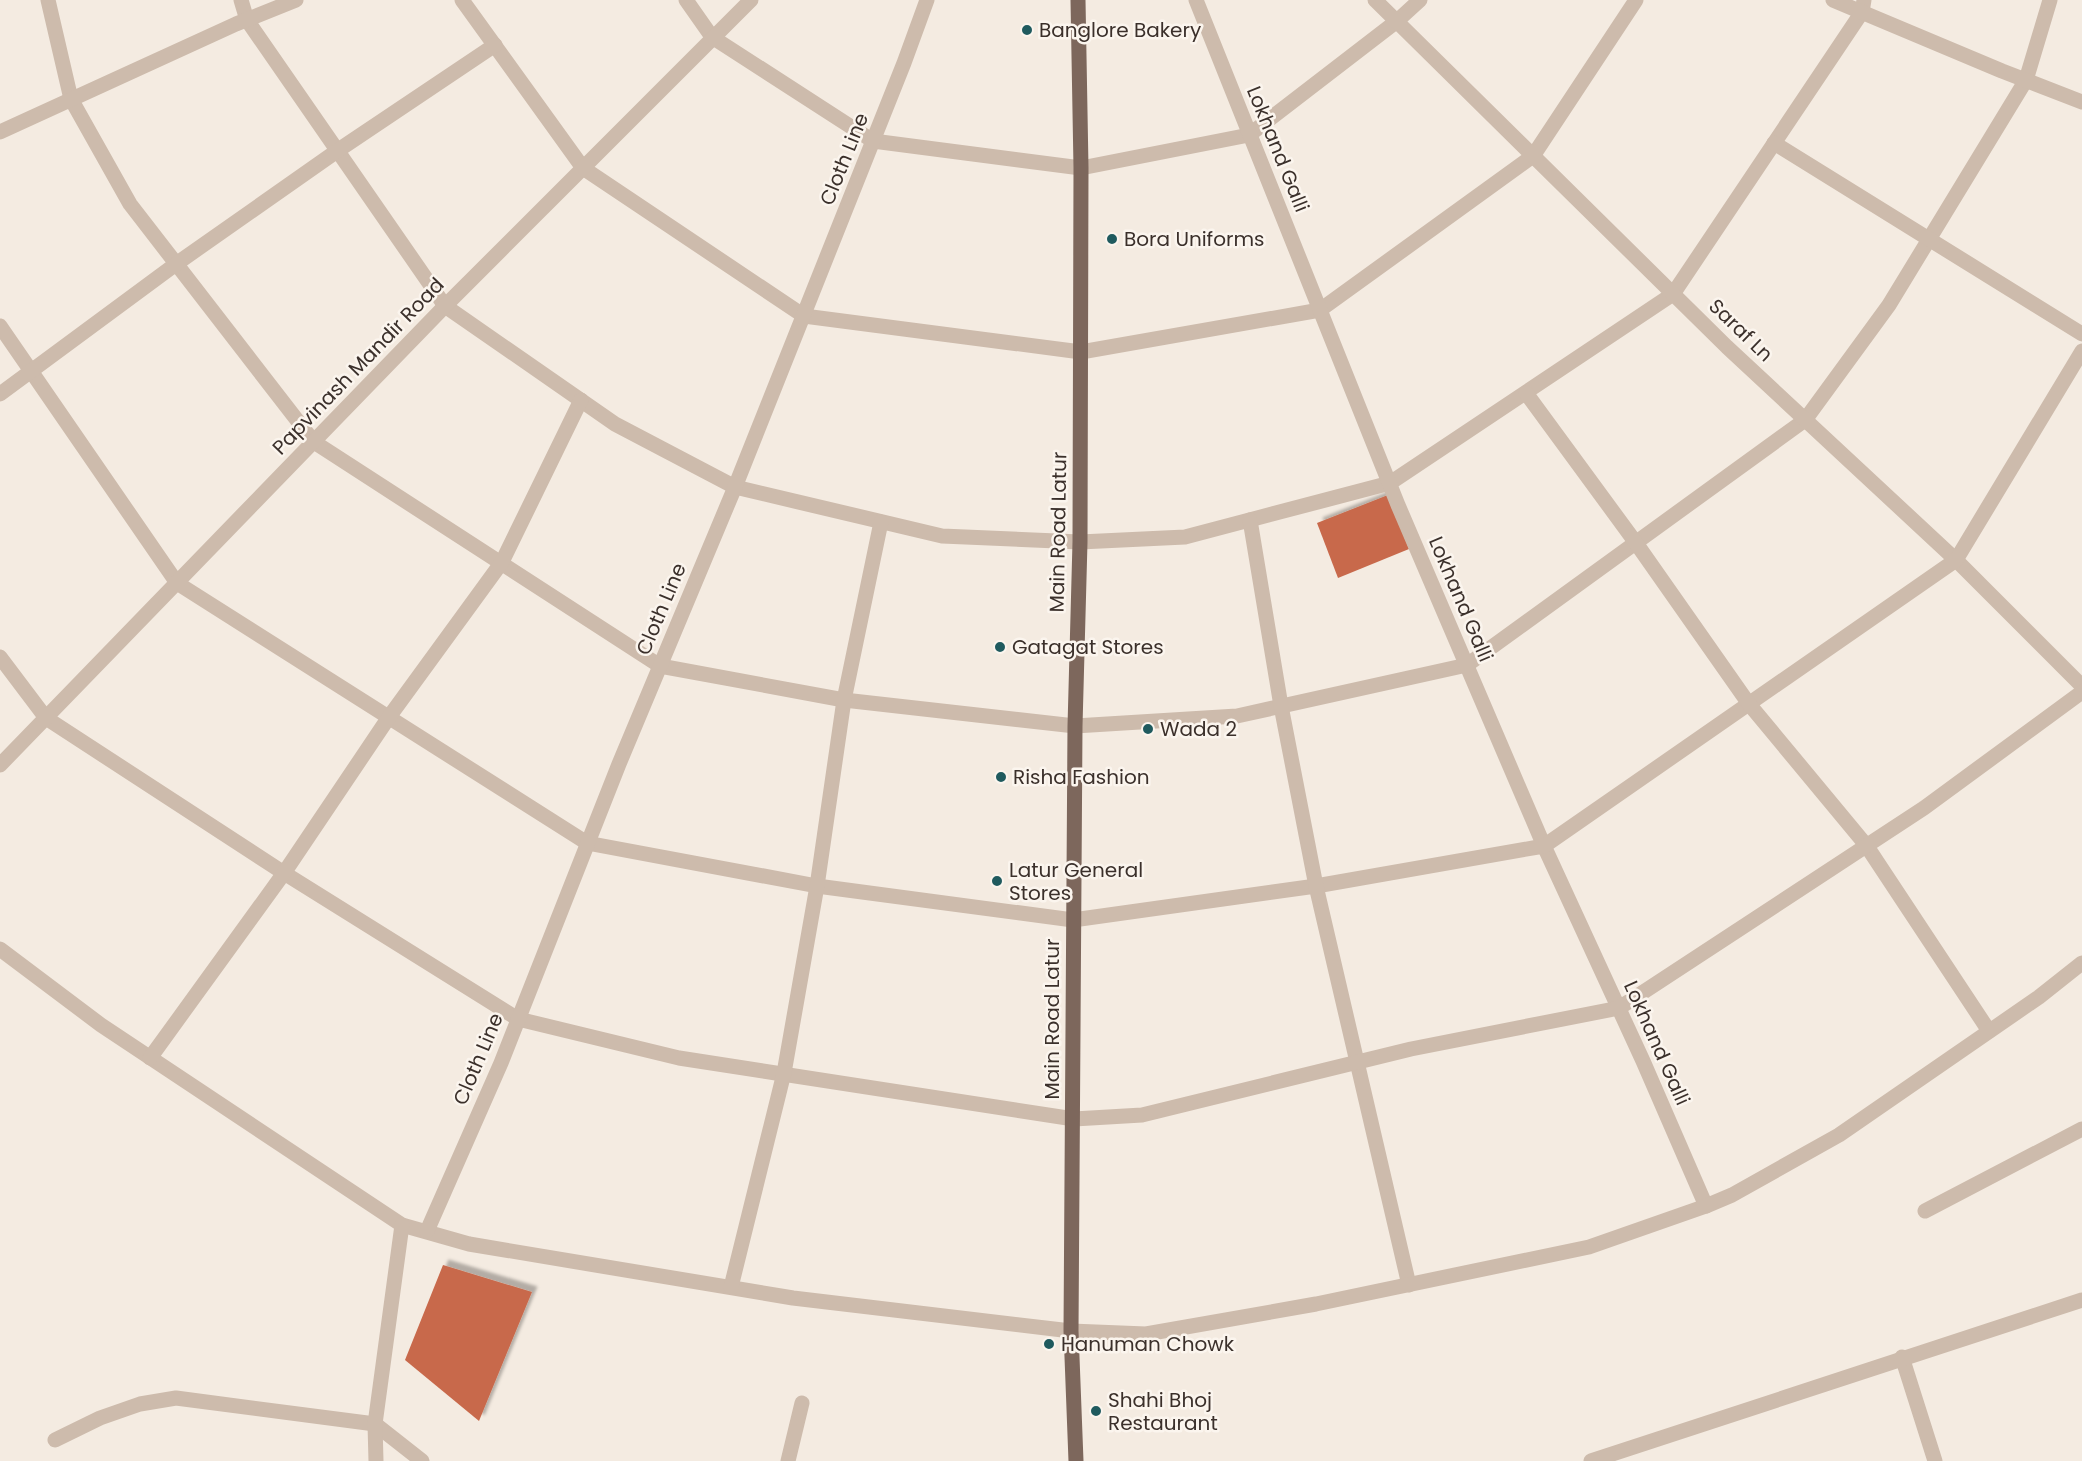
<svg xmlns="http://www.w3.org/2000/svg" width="2082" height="1461" font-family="Poppins,sans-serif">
  <defs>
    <filter id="shadow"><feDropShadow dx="5.5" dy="-5.5" stdDeviation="1.5" flood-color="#0004"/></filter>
  </defs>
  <rect width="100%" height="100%" fill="#f4ebe1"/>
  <g fill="#c8694b" filter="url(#shadow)">
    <path d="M1388,495L1409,549L1338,578L1317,523Z"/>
    <path d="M443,1265L532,1292L479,1421L405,1360Z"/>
  </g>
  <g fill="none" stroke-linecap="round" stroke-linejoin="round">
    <g stroke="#cdbbac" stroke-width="15">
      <path d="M48,0L71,99L130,204L314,442L660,666L844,700L1075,726L1237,716L1467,665L1805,420L1889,305L2026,80L2050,0"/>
      <path d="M241,0L247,20L445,306L615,424L735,487L942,536L1080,542L1185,537L1390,483L1673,294L1862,12L1864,0"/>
      <path d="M462,0L583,168L804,316L1081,352L1320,310L1533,156L1636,0"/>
      <path d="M686,0L712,37L873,141L1081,168L1249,135L1397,21L1420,0"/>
      <path d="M1196,0L1398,505L1544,846L1643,1061L1706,1206"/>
      <path d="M1375,0L1727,347L1956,560L2082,686"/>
      <path d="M1833,0L2002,71L2082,102"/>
      <path d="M0,132L236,24L296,0"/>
      <path d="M1774,143L2082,334"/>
      <path d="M0,326L177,583L587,843L817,886L1073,920L1316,886L1544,846L1956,560L2082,351"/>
      <path d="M1526,393L1636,543L1749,704L1866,845L1989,1031"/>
      <path d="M0,394L176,264L337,151L495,45"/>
      <path d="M1250,520L1281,706L1316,886L1409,1285"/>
      <path d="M0,657L46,718L284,873L518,1019L679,1058L1074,1119L1142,1115L1411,1049L1619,1008L1924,808L2082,692"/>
      <path d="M0,765L445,306L751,0"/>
      <path d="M0,949L101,1025L402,1225L469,1244L793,1298L1071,1331L1146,1334L1316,1304L1589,1247L1706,1206L1732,1195L1839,1135L2039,997L2082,963"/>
      <path d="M150,1058L284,873L389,717L502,562L581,400"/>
      <path d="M1925,1211L2082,1129"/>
      <path d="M427,1231L501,1063L619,764L735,487L904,63L927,0"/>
      <path d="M731,1287L784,1073L817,886L844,700L881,522"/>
      <path d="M1902,1357L1935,1461"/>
      <path d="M55,1440L100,1418L140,1404L176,1398L375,1424L422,1461"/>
      <path d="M376,1461L375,1424L402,1225"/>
      <path d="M788,1461L802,1403"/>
      <path d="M1591,1461L2082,1300"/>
    </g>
    <path stroke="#7d675c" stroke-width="15" d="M1076,1461L1071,1331L1075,726L1080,542L1081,168L1078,0"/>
  </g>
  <g fill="#1f5a5e" stroke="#fbf5ee" stroke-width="2">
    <circle cx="1027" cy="30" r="6"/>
    <circle cx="1112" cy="239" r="6"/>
    <circle cx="1000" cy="647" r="6"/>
    <circle cx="1148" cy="729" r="6"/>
    <circle cx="1001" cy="777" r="6"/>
    <circle cx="997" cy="881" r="6"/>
    <circle cx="1049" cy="1344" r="6"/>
    <circle cx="1096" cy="1411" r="6"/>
  </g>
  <g text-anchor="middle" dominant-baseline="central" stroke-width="5" stroke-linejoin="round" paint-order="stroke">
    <g font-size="20" fill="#3b302b" stroke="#fbf5ee" text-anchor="start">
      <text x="1039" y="30">Banglore Bakery</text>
      <text x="1124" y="239">Bora Uniforms</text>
      <text x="1012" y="647">Gatagat Stores</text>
      <text x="1160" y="729">Wada 2</text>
      <text x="1013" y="777">Risha Fashion</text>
      <text x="1009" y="870">Latur General<tspan x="1009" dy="23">Stores</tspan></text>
      <text x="1061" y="1344">Hanuman Chowk</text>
      <text x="1108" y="1400">Shahi Bhoj<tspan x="1108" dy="23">Restaurant</tspan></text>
    </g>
    <g font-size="20" fill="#3b302b" stroke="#fbf5ee">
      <text transform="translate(1278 149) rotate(68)">Lokhand Galli</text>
      <text transform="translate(844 159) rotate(-68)">Cloth Line</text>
      <text transform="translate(1741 330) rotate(44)">Saraf Ln</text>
      <text transform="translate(358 366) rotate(-46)">Papvinash Mandir Road</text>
      <text transform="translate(1058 532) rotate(-89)">Main Road Latur</text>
      <text transform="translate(1461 599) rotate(67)">Lokhand Galli</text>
      <text transform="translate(661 609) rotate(-67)">Cloth Line</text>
      <text transform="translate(1052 1019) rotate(-90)">Main Road Latur</text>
      <text transform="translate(1657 1043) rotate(66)">Lokhand Galli</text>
      <text transform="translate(478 1059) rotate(-67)">Cloth Line</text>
    </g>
  </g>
</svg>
